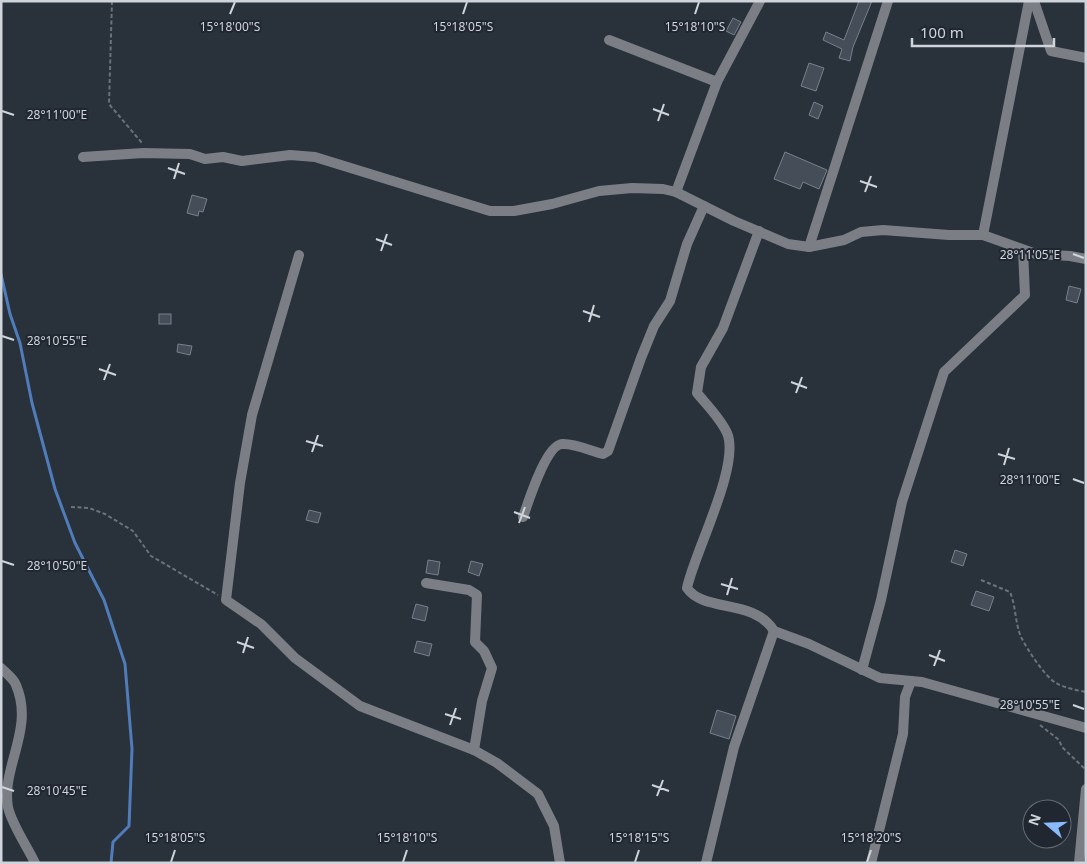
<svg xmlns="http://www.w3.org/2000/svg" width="1087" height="864" font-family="'Noto Sans',sans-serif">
  <rect width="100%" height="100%" fill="#29313b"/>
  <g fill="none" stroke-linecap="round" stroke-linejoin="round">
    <path stroke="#507cb9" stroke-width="3" d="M1,274L10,314L20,343L32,403L55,489L75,543L104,600L125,664L132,749L129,826L113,842L111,863"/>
  </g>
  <g fill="#454d59" stroke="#77808c">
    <path d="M859,1H872L853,47L850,61L839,58L842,49L823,40L826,32L844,40Z"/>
    <path d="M733,18L741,22L734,35L726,31Z"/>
    <path d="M809,63L824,68L816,91L801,86Z"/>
    <path d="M814,102L823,106L818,119L809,115Z"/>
    <path d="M785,152L827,170L819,189L803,182L800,189L774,179Z"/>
    <path d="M192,195L207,199L203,212L199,211L198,216L187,213Z"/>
    <path d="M1069,286L1081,289L1077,303L1066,300Z"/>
    <rect x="159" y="314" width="12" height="10"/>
    <path d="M178,344L192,346L190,355L177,352Z"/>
    <path d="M309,510L321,513L318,523L306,520Z"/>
    <path d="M955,550L967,554L963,566L951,562Z"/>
    <path d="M428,560L440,562L438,575L426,573Z"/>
    <path d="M471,561L483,564L479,576L468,572Z"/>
    <path d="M976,591L994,597L989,611L971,605Z"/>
    <path d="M416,604L428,607L425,621L412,618Z"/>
    <path d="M417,641L432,644L429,656L414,652Z"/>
    <path d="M717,710L736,716L729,739L710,733Z"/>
  </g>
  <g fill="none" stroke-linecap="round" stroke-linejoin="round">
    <g stroke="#6b727a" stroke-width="2" stroke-dasharray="4 2.5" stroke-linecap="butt">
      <path d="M112,1L109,104L142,143"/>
      <path d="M71,507L89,508L105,514L133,531L151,556L218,595"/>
      <path d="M981,580L1010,592C1016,606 1015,623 1021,637C1027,649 1045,677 1056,683C1065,688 1076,690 1086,692"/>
      <path d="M1040,725L1059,740L1062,747L1086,770"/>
    </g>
    <g stroke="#7b7f85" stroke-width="10">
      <path d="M1034,1L1051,51L1086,58"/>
      <path d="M609,40L717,82"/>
      <path d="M83,157L143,153L190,154L205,159L223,157L242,161L290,155L315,157L490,211H514L552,204L599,191L632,188L663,189L676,192L734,221L788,244L809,247L844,240L861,232L883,230L949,235H983L1036,254L1070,256L1086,259"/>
      <path d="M676,192L717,82L760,1"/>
      <path d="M759,231L723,328L701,367L697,393C707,405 721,419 727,433C741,465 694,553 687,588C704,613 754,598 774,631L809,644L880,678L922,682L1086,728"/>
      <path d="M983,235L1029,1"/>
      <path d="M809,247L888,1"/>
      <path d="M299,255L252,415L240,483L226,600L261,624L295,658L360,706L474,750L497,763L538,794L554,826L560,863"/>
      <path d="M523,517C528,503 546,445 562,444C574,443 591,451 603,454L608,451L641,358L654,326L670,301L687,244L704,206"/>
      <path d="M426,583L469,590L477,595L475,642L484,651L492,668L482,701L474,750"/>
      <path d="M1,668C6,673 14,679 16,685C35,729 1,767 8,807C11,823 28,848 35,863"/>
      <path d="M862,670L881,600L902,502L944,372L1025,295L1023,250"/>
      <path d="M706,863L734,747L774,631"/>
      <path d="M871,863L903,734L905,697L911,681"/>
      <path d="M1079,863L1086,789"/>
    </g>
  </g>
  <path fill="none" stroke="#cfd4da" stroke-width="2" d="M230,14L235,2M463,14L467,2M695,14L699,2M653,109L669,115M2,111L14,115M658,121L664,104M168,168L185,174M174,179L179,163M860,181L877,187M865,192L871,176M376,239L392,245M381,251L387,234M1073,254L1084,258M583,311L600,317M589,322L594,305M2,336L14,340M99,369L116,375M104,380L110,364M791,382L807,388M796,393L802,377M306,441L323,446M312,452L318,435M998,454L1015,459M1004,465L1009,448M1073,479L1084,483M514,512L530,518M519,523L525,507M2,561L14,565M721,584L738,589M727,595L732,578M237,642L254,648M243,653L248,637M929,655L945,661M934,666L940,650M1073,705L1084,709M445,714L461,719M450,725L456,708M652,785L669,791M2,787L14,791M657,796L663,780M171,862L175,850M403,862L407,850M635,862L639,850M867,862L871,850"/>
  <g font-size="12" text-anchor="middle" fill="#cfd4da" stroke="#202731" stroke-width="4" stroke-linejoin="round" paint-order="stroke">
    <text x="230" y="31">15°18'00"S</text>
    <text x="463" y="31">15°18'05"S</text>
    <text x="695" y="31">15°18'10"S</text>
    <text x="57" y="119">28°11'00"E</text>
    <text x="1030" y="259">28°11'05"E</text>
    <text x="57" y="345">28°10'55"E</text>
    <text x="1030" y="484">28°11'00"E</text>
    <text x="57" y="570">28°10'50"E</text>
    <text x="1030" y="709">28°10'55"E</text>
    <text x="57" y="795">28°10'45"E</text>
    <text x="175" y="842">15°18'05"S</text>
    <text x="407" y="842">15°18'10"S</text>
    <text x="639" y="842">15°18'15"S</text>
    <text x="871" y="842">15°18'20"S</text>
  </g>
  <rect width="1087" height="864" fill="none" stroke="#cfd4da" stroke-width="5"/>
  <g transform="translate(1047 824) rotate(289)"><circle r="24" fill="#202731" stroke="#666c75"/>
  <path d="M0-4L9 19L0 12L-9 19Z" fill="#8abafc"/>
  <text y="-8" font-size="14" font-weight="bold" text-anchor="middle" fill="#cfd4da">N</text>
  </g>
  <path d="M912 38v8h142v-8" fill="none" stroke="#cfd4da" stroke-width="2.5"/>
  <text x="920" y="38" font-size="15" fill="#cfd4da" stroke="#202731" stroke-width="4" paint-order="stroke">100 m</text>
</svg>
